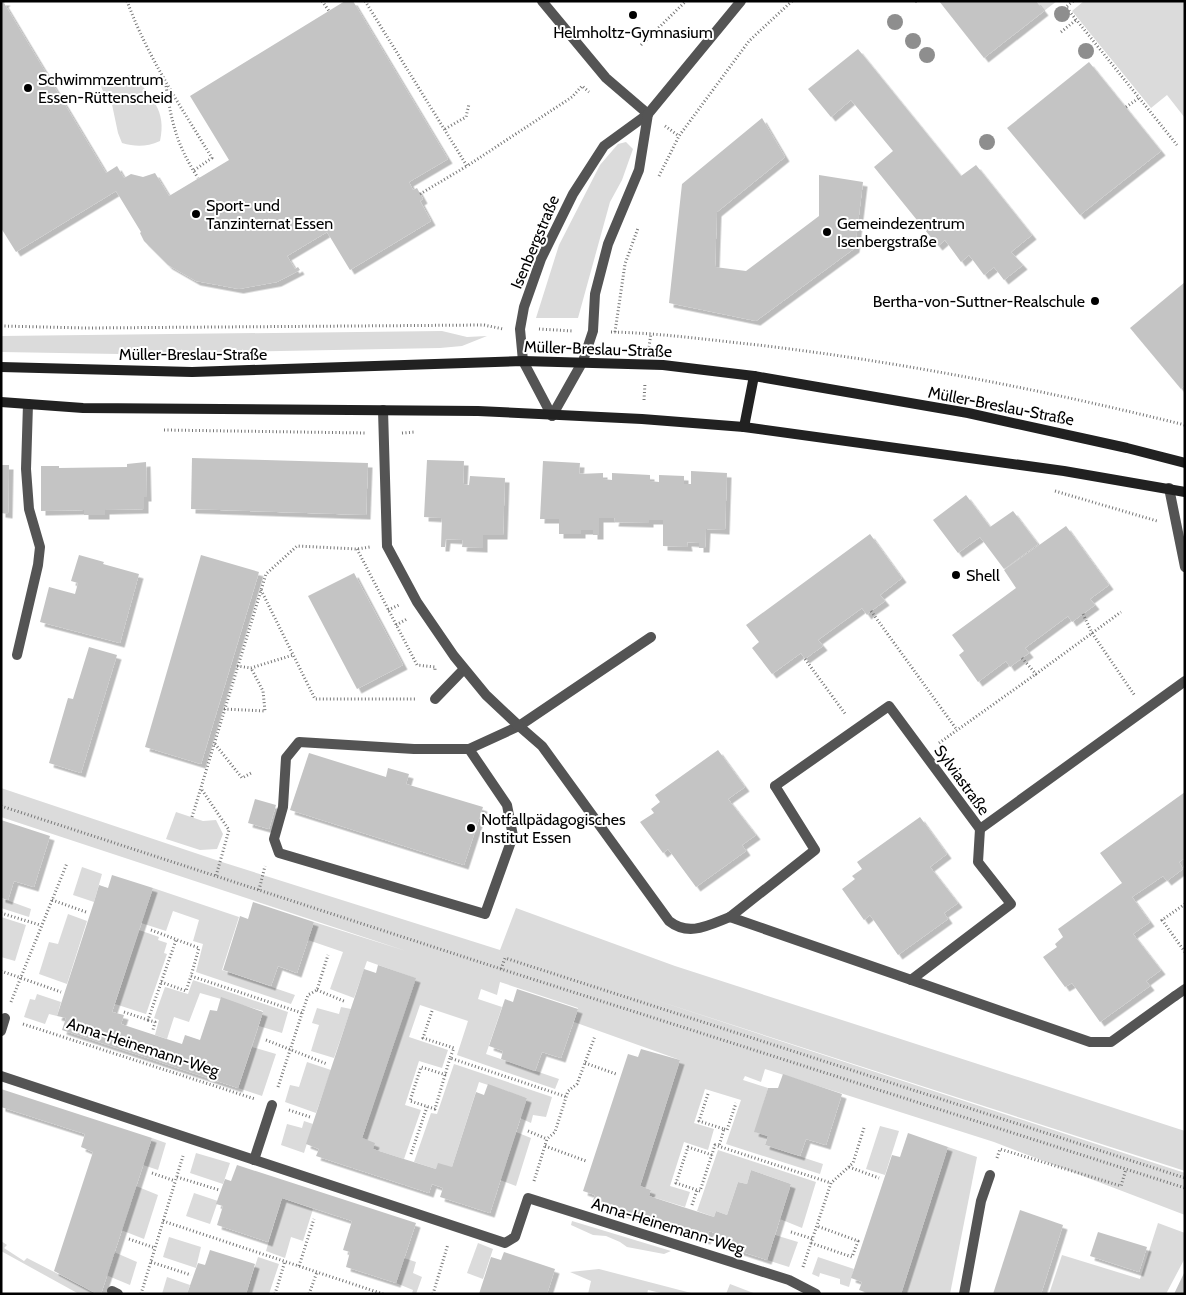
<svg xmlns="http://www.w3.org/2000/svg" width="1186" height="1295" font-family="Cabin,sans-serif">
  <defs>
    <filter id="shadow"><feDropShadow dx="4.5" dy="4.5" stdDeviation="0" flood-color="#0004"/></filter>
  </defs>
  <rect width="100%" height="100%" fill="#fff"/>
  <g fill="#dbdbdb">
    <path d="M1036,1H1057L1044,11Z"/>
    <path d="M1084,1H1185V118L1167,95L1151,108L1072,11Z"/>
    <path d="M133,75C151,97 167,110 160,141C146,147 136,147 122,143L118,133L110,95L103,91L99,82L102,77Z"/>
    <path d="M626,142L633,149L622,180L610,202L578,318H536L559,245L600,165L618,144Z"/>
    <path d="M442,331L467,337L487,336L462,346L440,348L119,354L1,352V336Z"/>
    <path d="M1,788L225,863L500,950L516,908L675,966L1185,1131V1171L646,997L1185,1173V1215L994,1142L765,1069L761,1082L745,1076L743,1080L768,1088L755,1132L768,1136L765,1145L823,1164L820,1174L726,1144L741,1100L705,1089L694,1123L714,1129L708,1150L684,1142L670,1186L690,1192L685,1207L649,1196L651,1190L640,1186L680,1060L574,1022L578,1008L500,982L497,995L481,989L478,999L502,1007L486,1054L559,1079L555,1089L457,1055L468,1021L420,1005L409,1037L448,1050L442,1068L419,1061L405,1105L421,1110L404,1159L373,1149L362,1138L415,978L367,961L354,998L330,989L343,952L308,940L314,922L406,951L1,817Z"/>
    <path d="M176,812L203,821L216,820L223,834L217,849L200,850L166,839Z"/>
    <path d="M82,867L102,874L94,902L73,895Z"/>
    <path d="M153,888L239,917L222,970L295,995L291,1004L196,972L203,944L193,941L199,920L173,911L166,931L141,923Z"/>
    <path d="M1,898L31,909L29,917L1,908Z"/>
    <path d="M68,914L87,921L67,984L39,974L49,942L58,944Z"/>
    <path d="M1,917L26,925L15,961L1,957Z"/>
    <path d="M139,930L159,937L158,940L167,943L164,953L167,954L146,1014L115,1004Z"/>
    <path d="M193,980L288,1012L282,1033L259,1026L263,1011L200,993L189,1022L174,1017L167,1039L155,1035L159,1020L154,1018L165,987L188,994Z"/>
    <path d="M37,994L61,1002L57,1016L49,1014L45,1024L24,1017L30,999L35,1000Z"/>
    <path d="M341,1007L351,1009L334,1058L311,1051L319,1025L312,1023L317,1008L339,1014Z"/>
    <path d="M252,1047L276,1054L262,1096L238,1088Z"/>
    <path d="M307,1062L331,1070L316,1113L285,1102L290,1085L299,1087Z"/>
    <path d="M454,1064L552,1097L546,1117L533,1115L531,1123L520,1118L527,1098L479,1082L452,1167L436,1169L414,1162L431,1113L437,1114Z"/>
    <path d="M304,1121L313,1124L304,1153L281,1145L287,1124L302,1128Z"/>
    <path d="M880,1126L899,1131L885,1175L866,1169Z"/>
    <path d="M516,1132L531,1138L516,1186L500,1180Z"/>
    <path d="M152,1138L166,1143L158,1170L143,1165Z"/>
    <path d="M948,1147L977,1157L950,1294H901Z"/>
    <path d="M718,1150L816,1182L802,1228L780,1219L791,1184L751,1170L747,1184L738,1182L727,1215L716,1211L714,1217L697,1211Z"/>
    <path d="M196,1153L230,1163L223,1184L190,1173Z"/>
    <path d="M136,1186L158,1195L144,1239L121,1230Z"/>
    <path d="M194,1193L218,1201L210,1224L186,1216Z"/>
    <path d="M282,1198L313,1209L303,1241L291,1237L285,1258L266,1251Z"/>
    <path d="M572,1221L671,1251L664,1254L627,1247L620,1242L606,1236L593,1235L571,1225Z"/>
    <path d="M1158,1223L1185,1233V1258L1166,1294H1049L1062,1255L1140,1279Z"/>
    <path d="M775,1235L798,1242L789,1267L767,1260Z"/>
    <path d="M169,1237L201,1247L196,1268L163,1257Z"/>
    <path d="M1,1241L7,1245L4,1248L24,1261L27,1258L97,1294H79L1,1251Z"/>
    <path d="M478,1243L493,1249L483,1279L467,1273Z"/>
    <path d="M114,1252L137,1262L130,1285L106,1275Z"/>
    <path d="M258,1257L279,1264L269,1294H246Z"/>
    <path d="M818,1257L854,1269L849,1287L840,1284V1279L820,1273L819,1277L812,1274Z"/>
    <path d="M404,1258L416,1262L413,1273L422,1277L416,1294H412L413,1290L396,1283Z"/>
    <path d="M599,1269L695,1294H665L648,1290L647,1294H588L591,1281L570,1272Z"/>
    <path d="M167,1277L190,1285L187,1294H162Z"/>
    <path d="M730,1284L756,1294H726Z"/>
  </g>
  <g fill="#c4c4c4" filter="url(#shadow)">
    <path d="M1,1H6L4,3L106,173L117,166L124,178L131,174L143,177L155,173L169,196L229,160L190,96L345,1H353L448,159L409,182L413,190L417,188L423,199L420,201L431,221L350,270L327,232L287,256L295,269L298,267L300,270L277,282L239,289L196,281L168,265L144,241L140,233L141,232L116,191L16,252L1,228Z"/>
    <path d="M939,1H1036L1044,11L984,58Z"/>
    <path d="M858,49L961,176L976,165L1032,235L1011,252L1023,265L1004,280L994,267L984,275L969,255L961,262L945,240L938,246L874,167L893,151L851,100L831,117L808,89Z"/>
    <path d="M1089,62L1161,151L1080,215L1007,128Z"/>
    <path d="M762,118L785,157L717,212L715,267L746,271L819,216V175L863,182L855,248L756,321L669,303L682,184Z"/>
    <path d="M1185,282V385L1181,389L1130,328Z"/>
    <path d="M192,458L368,463L366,515L191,509Z"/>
    <path d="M427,460L464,461L463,484L469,485L470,476L505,478L503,535H483V548L462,547L463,540L446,539L445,547H441L442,518L424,517Z"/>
    <path d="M543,461L580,463L579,474L603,473V479L612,480V473L650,475V481L659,482V475L684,476V484H691V471L727,473L725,530L706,529L705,548H699V543L687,542L688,547L663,546V520H649V523L614,522L615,518H599V535H593V530H581V534H559V519H540Z"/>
    <path d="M146,462L147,497H144V509L105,510V515H84V510L41,511V466H59V468L127,467V464Z"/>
    <path d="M1,465H9L8,514L1,513Z"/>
    <path d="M966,495L990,527L1013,511L1038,544L1004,569L980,537L958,553L933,520Z"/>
    <path d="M1066,526L1109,585L1090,599L1095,605L1072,622L1068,616L1025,648L1029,653L1010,667L1006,661L978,682L959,655L964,651L952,635L1016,588L1004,570Z"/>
    <path d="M870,534L902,578L880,595L885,601L871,611L867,615L862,608L818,640L823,646L805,659L801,653L772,674L752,648L759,642L746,625Z"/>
    <path d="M79,555L104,562L103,564L139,574L120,643L40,622L49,587L75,594L78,583L71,581Z"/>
    <path d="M201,555L259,572L201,764L145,747Z"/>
    <path d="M354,573L403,665L357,689L308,596Z"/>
    <path d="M89,647L117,655L81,773L49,763L68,698L73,699Z"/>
    <path d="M718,750L745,787L728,799L756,835L742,845L746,851L696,887L668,849L663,853L640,822L654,813L651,809L660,802L655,795Z"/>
    <path d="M309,753L386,777L388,768L409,774L406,784L483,807L464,865L290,810Z"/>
    <path d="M1185,792V858L1179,862L1183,869L1167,881L1163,876L1132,897L1150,922L1133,934L1161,970L1146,981L1150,986L1100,1022L1072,983L1065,987L1043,957L1057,947L1055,944L1063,937L1058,929L1122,883L1100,853Z"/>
    <path d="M255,799L276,805L269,829L248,823Z"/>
    <path d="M920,817L947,854L930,867L958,903L944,913L948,919L898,955L870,915L864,920L842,889L855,879L852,876L862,869L857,862Z"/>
    <path d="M1,820L50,836L34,887L14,881L8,900L1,898Z"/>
    <path d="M112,875L153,888L112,1012L124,1015L121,1024L182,1044L185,1035L200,1040L210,1010L217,1011L221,997L263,1012L238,1088L62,1030L66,1018L57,1016L94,902L99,885L108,888Z"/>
    <path d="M253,902L314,922L297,973L278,966L271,986L223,970L240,916L248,919Z"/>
    <path d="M378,965L416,978L362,1138L375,1143L373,1149L404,1159L436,1169L438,1163L452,1167L476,1092L484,1095L488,1084L527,1098L490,1213L440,1197L443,1188L432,1184L429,1193L316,1156L319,1149L306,1144L364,969L376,973Z"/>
    <path d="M517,989L578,1009L561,1058L542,1052L535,1071L501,1059L503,1051L489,1046L505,999L513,1002Z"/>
    <path d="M641,1049L680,1060L640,1186L651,1190L649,1196L714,1217L716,1211L727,1215L738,1182L747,1184L751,1170L791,1184L767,1260L718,1244L721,1235L709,1231L706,1240L592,1203L595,1195L583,1191L628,1054L638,1057Z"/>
    <path d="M783,1074L842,1094L826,1145L806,1139L800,1156L765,1145L768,1136L754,1132L768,1088H778Z"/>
    <path d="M1,1089L152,1138L101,1294H97L54,1271L93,1152L81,1147L85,1134L1,1107Z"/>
    <path d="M908,1133L948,1147L901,1294H870L859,1290L862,1282L851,1278L892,1155L900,1157Z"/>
    <path d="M237,1165L416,1223L396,1283L346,1267L350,1252L343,1250L352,1221L282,1198L268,1242L217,1225L223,1206L216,1204L225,1179L231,1181Z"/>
    <path d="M1020,1210L1063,1225L1041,1294H993Z"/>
    <path d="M1098,1232L1147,1247L1139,1272L1090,1256Z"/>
    <path d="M210,1250L255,1264L246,1294H187L198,1263L205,1265Z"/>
    <path d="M504,1252L555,1269L547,1294H479L491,1257L501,1260Z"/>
    <path d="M1185,1271V1294H1174Z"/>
  </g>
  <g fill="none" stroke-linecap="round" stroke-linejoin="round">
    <g stroke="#767676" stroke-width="3" stroke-dasharray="1 2.5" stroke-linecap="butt">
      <path d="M127,1C148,58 181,107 212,158L193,171"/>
      <path d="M322,1L329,11"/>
      <path d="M365,1L467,166L572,97L582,86L589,92"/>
      <path d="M1073,1L1066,7L1177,145"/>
      <path d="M915,2L916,1"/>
      <path d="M1061,32L1076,20"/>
      <path d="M641,45L686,1"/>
      <path d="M166,86C172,125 177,145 198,178"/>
      <path d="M1126,107L1139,98"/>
      <path d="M665,126L679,136"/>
      <path d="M445,129L466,117L469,104"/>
      <path d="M659,176L679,136L749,41L792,1"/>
      <path d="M420,194L467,166"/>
      <path d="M1,326L86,328L484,325L503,329"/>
      <path d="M539,329L573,331"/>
      <path d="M611,332C661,333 709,340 758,345C902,362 1044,390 1185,425"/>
      <path d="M615,332L625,264L638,228"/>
      <path d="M649,347L651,333"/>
      <path d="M644,400L645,383"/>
      <path d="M164,430L366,433"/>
      <path d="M402,433L415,432"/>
      <path d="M1055,491L1157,521"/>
      <path d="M357,549L417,665L435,667V671"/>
      <path d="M261,590L315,699H417"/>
      <path d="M388,610L399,605"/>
      <path d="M871,611L957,730"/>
      <path d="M1083,614L1092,633L1135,696"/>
      <path d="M396,625L407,619"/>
      <path d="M1022,658L1036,674L1121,612"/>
      <path d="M805,659L846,715"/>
      <path d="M237,666L251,668L293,655"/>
      <path d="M224,709L265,711L263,691L251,668"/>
      <path d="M939,743L1036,674"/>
      <path d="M215,744L242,778L253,772"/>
      <path d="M202,790L229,830L216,876"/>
      <path d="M1,806L501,969L1185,1188"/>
      <path d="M192,817L266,574L297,546L357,549L370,547"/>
      <path d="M259,890L265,866"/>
      <path d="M52,900L86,912"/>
      <path d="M1185,904L1162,920L1185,952"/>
      <path d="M1,913L40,925"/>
      <path d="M151,930L199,948L191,976L302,1013"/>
      <path d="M501,969L505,958L1185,1178"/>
      <path d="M1,971L61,992"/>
      <path d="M161,982L186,991L191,976"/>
      <path d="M317,990L346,1002"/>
      <path d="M11,1002L67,863"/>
      <path d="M432,1011L423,1038L454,1048L450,1058L567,1097"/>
      <path d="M124,1012L148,1020L176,940"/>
      <path d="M148,1020L155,1022L153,1030"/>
      <path d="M23,1024L255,1099"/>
      <path d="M266,1040L327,1064"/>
      <path d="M585,1063L616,1074"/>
      <path d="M446,1075L421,1067L410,1101L435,1109L450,1058"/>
      <path d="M278,1087L308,995L317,990L328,955"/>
      <path d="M708,1094L699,1121L724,1129L719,1146"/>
      <path d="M289,1110L310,1117"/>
      <path d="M724,1129L727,1130L736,1103"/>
      <path d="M528,1131L547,1139"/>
      <path d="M545,1146L586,1161"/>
      <path d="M411,1154L427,1107"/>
      <path d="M712,1155L688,1147L676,1183L700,1191L715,1145L831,1183"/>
      <path d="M997,1158L1000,1149L1121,1186L1126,1169"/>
      <path d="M849,1167L879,1178"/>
      <path d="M152,1173L175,1181"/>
      <path d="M177,1177L219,1190"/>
      <path d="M534,1181L547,1139L555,1132L568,1091L577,1084L595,1036"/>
      <path d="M692,1205L697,1190"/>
      <path d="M163,1221L383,1294"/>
      <path d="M791,1232L813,1239"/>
      <path d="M129,1239L155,1248"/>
      <path d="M811,1243L852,1257L858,1241L817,1226"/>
      <path d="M151,1262L191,1275"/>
      <path d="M299,1266L314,1219"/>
      <path d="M803,1267L831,1183L853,1163L864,1128"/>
      <path d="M141,1294L183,1156"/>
      <path d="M275,1294L285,1261"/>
      <path d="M309,1294L317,1272"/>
      <path d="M433,1294L448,1244"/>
    </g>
    <g stroke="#545454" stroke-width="10">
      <path d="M17,655L38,565L40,547L29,509L26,469L28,404"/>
      <path d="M435,699L464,669"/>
      <path d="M519,726L542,746L669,921C689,937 709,925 730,917"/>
      <path d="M469,749L507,805L513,836L485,914L279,853L274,839L283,807L286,758L299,742L414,749H469L519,726L651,637"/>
      <path d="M775,786L815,850L730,917L1090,1042H1111L1175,996"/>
      <path d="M911,980L1011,904L978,862L980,829"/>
      <path d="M112,1291L118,1294"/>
    </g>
    <g stroke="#545454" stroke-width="10">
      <path d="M542,1L606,78L648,114"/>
      <path d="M383,410L387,546L417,602L454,656L486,695L519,726"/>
      <path d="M552,416L523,361L520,329L524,307L541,259L573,194L604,146L648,114L741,1"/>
      <path d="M552,416L583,361L593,331L595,294L608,244L639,170L648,114"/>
      <path d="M1169,488L1185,567"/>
      <path d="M775,786L889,706L980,829L1185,681"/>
      <path d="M1175,996L1185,989"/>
      <path d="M1,1031L5,1018"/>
      <path d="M1,1076L505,1243L515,1237L528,1198L789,1280L816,1294"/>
      <path d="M254,1160L272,1105"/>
      <path d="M964,1294L981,1201L990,1175"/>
    </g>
    <g stroke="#212121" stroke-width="10">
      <path d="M1,367L192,372L523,361L663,365L754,376L968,413L1127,448L1185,463"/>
      <path d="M1,402L83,408L478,411L642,419L744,427L1064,471L1185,492"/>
      <path d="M744,427L754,376"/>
    </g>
  </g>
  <g fill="#8e8e8e">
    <circle cx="1062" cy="14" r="8"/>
    <circle cx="895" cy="22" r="8"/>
    <circle cx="913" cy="41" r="8"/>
    <circle cx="1086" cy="51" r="8"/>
    <circle cx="927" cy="55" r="8"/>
    <circle cx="987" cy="142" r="8"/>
  </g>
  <g fill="#000" stroke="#fff" stroke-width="2">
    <circle cx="633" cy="15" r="5"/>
    <circle cx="28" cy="88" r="5"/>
    <circle cx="196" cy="214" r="5"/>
    <circle cx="827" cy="232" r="5"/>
    <circle cx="1095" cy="301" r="5"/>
    <circle cx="956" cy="575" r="5"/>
    <circle cx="471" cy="828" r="5"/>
  </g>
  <g text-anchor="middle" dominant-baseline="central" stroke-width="4" stroke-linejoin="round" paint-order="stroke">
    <g font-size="16" fill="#000" stroke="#fff" text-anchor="start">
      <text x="633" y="32" text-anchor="middle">Helmholtz-Gymnasium</text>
      <text x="38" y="79">Schwimmzentrum<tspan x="38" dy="18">Essen-Rüttenscheid</tspan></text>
      <text x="206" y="205">Sport- und<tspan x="206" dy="18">Tanzinternat Essen</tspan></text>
      <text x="837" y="223">Gemeindezentrum<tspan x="837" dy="18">Isenbergstraße</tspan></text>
      <text x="1085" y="301" text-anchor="end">Bertha-von-Suttner-Realschule</text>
      <text x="966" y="575">Shell</text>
      <text x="481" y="819">Notfallpädagogisches<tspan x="481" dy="18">Institut Essen</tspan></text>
    </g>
    <g font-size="16" fill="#000" stroke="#fff">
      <text transform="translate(535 242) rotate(-67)">Isenbergstraße</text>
      <text transform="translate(598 349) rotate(2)">Müller-Breslau-Straße</text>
      <text x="193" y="354">Müller-Breslau-Straße</text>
      <text transform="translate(1001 406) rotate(11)">Müller-Breslau-Straße</text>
      <text transform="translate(962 780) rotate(54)">Sylviastraße</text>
      <text transform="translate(143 1047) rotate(18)">Anna-Heinemann-Weg</text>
      <text transform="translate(668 1226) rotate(17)">Anna-Heinemann-Weg</text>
    </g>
  </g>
  <rect width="1186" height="1295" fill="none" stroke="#000000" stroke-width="5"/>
</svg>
